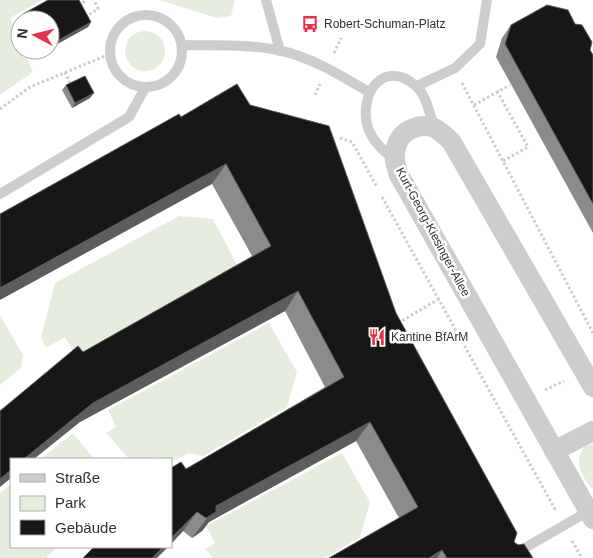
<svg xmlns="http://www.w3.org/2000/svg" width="593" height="558" font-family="Helvetica,sans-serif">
  <rect width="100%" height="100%" fill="#fff"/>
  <g fill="#e7edde">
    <path d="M0,0H42L10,18L20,42V50H23L33,72L0,95Z"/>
    <path d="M159,0H235L231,16L217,18Z"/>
    <circle cx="145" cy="51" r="20"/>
    <path d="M179,216L213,219L239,269L77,359L65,337L46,348L41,338L55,283Z"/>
    <path d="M0,315L23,355L21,368L0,385Z"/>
    <path d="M269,323L297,372L287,407L203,456L189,453L171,462V459H160L159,457L153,459H129L106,433L116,427L108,410Z"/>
    <path d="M73,433L94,459H41Z"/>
    <path d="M593,444V490C581,477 573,460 585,446Z"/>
    <path d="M342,453L370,502L360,537L325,558H213L205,549L215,543L206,526Z"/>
    <path d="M11,484V547H57L46,558H0V493Z"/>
  </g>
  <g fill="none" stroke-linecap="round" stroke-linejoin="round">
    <g stroke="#cdcdcd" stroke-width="3" stroke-dasharray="2.5 2.5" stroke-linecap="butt">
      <path d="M79,6L86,0"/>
      <path d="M85,17L98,9L94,0"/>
      <path d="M334,53L341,38"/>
      <path d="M65,72L71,85"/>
      <path d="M462,83L593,333"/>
      <path d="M497,91L528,147L503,161"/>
      <path d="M315,95L320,84"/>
      <path d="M474,105L510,85"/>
      <path d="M0,109L30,87L110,54"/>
      <path d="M340,138L352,142L377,187"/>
      <path d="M382,197L556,511"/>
      <path d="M398,323L439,299"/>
      <path d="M545,390L564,381"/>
      <path d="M572,541L582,558"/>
    </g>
    <g stroke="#cdcdcd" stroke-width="10">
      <path d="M266,0L280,51"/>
      <circle cx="146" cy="51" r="36"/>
      <path d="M182,45C214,46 247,44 278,50C311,57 340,75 369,92"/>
      <path d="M417,86L455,68L480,44L487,0"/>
      <path d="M394,160C384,151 373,142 368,128C358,95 383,57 416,86C426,94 430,115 434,127"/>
      <path d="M0,194L129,117L145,88"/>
      <path d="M516,553L589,511"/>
    </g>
    <g stroke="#cdcdcd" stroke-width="20">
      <path d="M593,387L451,141C446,137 439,129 432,127C417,123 399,132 396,148C393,158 396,166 399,175L593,519"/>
      <path d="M554,451L593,431"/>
    </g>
  </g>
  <g fill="#8b8b8b">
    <path d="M23,14L91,22L88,27L50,48V20H21L20,19Z"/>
    <path d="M575,24L593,55V233L496,57L502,38L511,25Z"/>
    <path d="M37,50H46L40,54Z"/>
    <path d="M66,85L90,98L72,108L62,90Z"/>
    <path d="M250,105L396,313L514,542L533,558H329L399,518L356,441L209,522L202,531L192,538L183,531L171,544V468L186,469L325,387L285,311L80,422L83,352L252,256L212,184L181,117Z"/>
  </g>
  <g fill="#5d5d5d">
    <path d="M91,22L88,27L50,48V45Z"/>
    <path d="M42,50H46L40,54Z"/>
    <path d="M94,93L90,98L72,108L75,103Z"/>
    <path d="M226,164L212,184L0,300V288Z"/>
    <path d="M298,291L285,311L80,422L34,459H24L93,403Z"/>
    <path d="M370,422L356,441L209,522L202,531L192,538L216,506Z"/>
    <path d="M11,470V478L0,487V479Z"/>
    <path d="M197,512L183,531L171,544V538Z"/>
    <path d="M163,547H168L157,558H152Z"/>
    <path d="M442,550L437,558H429Z"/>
  </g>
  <g fill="#171717" stroke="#5d5d5d">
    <path d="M48,0H79L91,22L50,45V20H27L23,14Z"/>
    <path d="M547,5L568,10L575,24L582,25L592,42L590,50L593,55V204L505,44L511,25Z"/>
    <path d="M85,76L94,93L75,103L66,85Z"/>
    <path d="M237,84L250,105L329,126L396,313L517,533L514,542L518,545L524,544L533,558H447L442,550L429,558H329L418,507L370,422L216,506V512L206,518L197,512L171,538V468L181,462L186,469L344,377L298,291L93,403L24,459H11V470L0,479V411L78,346L83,352L271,246L226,164L0,288V214L179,114L181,117Z"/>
    <path d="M94,547H163L152,558H83Z"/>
  </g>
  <defs>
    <g id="bus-bare" transform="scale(1.35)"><path d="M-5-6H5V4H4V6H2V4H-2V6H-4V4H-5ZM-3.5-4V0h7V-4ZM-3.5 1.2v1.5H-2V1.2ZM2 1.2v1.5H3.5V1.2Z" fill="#e9314a" stroke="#fff" stroke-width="2.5" paint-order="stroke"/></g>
    <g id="restaurant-bare" transform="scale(1.35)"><path d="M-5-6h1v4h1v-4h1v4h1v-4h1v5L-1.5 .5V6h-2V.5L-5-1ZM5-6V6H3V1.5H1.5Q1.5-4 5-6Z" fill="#e9314a" stroke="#fff" stroke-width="2.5" paint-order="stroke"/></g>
  </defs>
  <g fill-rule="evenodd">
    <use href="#bus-bare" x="310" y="24"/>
    <use href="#restaurant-bare" x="377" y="337"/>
  </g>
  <g text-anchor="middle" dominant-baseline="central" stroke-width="5" stroke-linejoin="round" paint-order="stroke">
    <g font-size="12" fill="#303030" stroke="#fff" text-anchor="start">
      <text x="324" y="24">Robert-Schuman-Platz</text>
      <text x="391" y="337">Kantine BfArM</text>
    </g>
    <g font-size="12" fill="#303030" stroke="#fff">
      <text transform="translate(433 232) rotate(62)">Kurt-Georg-Kiesinger-Allee</text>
    </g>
  </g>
  <rect x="10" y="458" width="162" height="90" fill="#ffffff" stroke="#acacac"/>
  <rect x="20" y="474" width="25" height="8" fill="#cdcdcd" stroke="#acacac"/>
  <text x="55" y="483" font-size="15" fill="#303030">Straße</text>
  <rect x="20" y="496" width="25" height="15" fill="#e7edde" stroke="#acacac"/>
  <text x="55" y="508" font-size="15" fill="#303030">Park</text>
  <rect x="20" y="520" width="25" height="15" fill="#171717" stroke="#acacac"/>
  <text x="55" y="533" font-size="15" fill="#303030">Gebäude</text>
  <g transform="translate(35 35) rotate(277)"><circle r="24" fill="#ffffff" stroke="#acacac"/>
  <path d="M0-4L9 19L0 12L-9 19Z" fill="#e9314a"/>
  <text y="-8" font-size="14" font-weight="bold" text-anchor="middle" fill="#303030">N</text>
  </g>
</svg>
